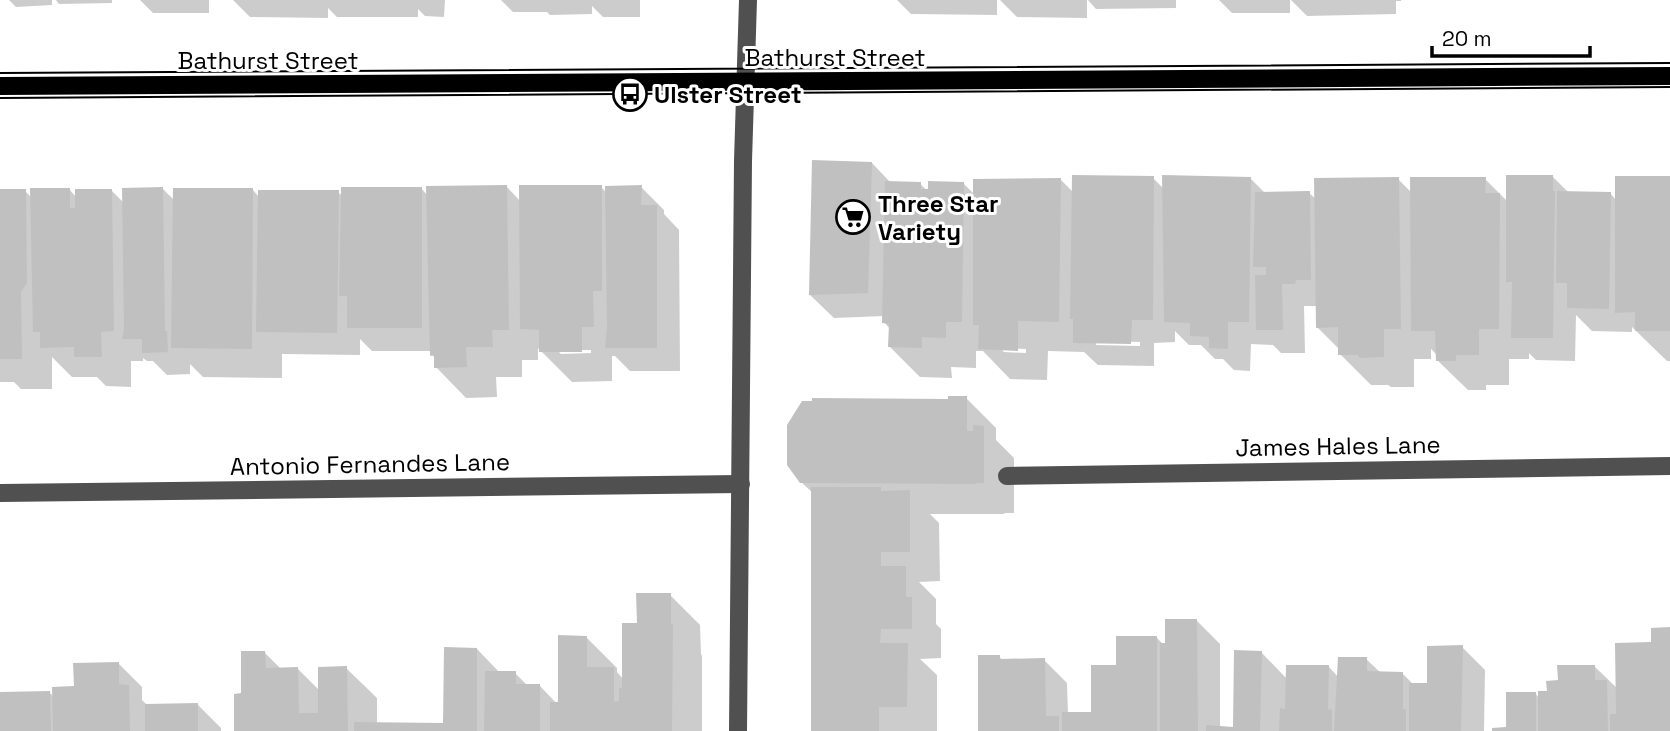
<svg xmlns="http://www.w3.org/2000/svg" width="1670" height="731" font-family="'Space Grotesk',sans-serif">
  <rect width="100%" height="100%" fill="#fff"/>
  <g fill="#0003" fill-rule="evenodd">
    <path d="M9,0H52V5L16,7Z"/>
    <path d="M56,0H112V3L59,4Z"/>
    <path d="M140,0H209V13H153Z"/>
    <path d="M233,0H445L444,17L425,16L418,9V17H337L328,8V18L250,17Z"/>
    <path d="M501,0H640V17H603L592,6V14L550,15L547,12H513Z"/>
    <path d="M897,0H997V15L911,14Z"/>
    <path d="M1000,0H1087V18L1017,17Z"/>
    <path d="M1088,0H1176V8L1096,9Z"/>
    <path d="M1219,0H1290V13H1232Z"/>
    <path d="M1291,0H1401V1H1396V14L1307,16Z"/>
    <path d="M872,163L891,183L920,184L930,193L964,184L975,195L1060,179L1073,192L1153,178L1164,189L1250,178L1265,193H1309L1316,199L1398,179L1412,193L1485,179L1508,202L1553,177L1569,193H1610L1616,200L1670,178V361H1667L1632,327V332L1592,331L1576,315L1575,361L1536,360L1529,353V359H1509V385H1486V390H1468L1437,360V355L1431,349V359H1414V387H1391L1388,385H1371L1340,354V350L1318,328V306H1304L1305,353H1281L1273,345L1251,344L1250,371L1234,370L1223,359H1215L1201,345H1189L1175,331V342L1154,343V366L1098,365L1084,352L1048,351L1047,380L1010,379L983,351H976V368L951,367L952,378L920,377L890,347V329L884,322V316L834,318L810,295ZM1096,341L1140,342V346L1096,345ZM1000,348L1026,349V353L1004,352Z"/>
    <path d="M507,187L521,202L601,187L607,193L641,187L664,210V214L679,230L680,371H630L615,356H612V381L572,382L538,348V360H522V377H496L497,397L466,398L436,367V359L432,355V351H372L360,339V355L282,354V378L203,377L190,364V374L167,375L153,361H147L143,358V361H131V387L106,386L97,377H72L52,357V389H21L14,382H0V191H25L32,198L69,189L76,197L111,190L124,203L163,189L175,201L253,190L259,197L338,192L342,196L421,188L428,196ZM557,350H591V353L561,354Z"/>
    <path d="M966,398L996,428V440L1014,458V513H1004L1005,514H930L939,523L940,581L919,582L936,599V624L941,629V658L920,659L937,675V731H813V493L801,482L950,400Z"/>
    <path d="M670,595L700,625L701,654L702,656V731H236L243,695L264,652L281,669H298L320,691L346,668L377,698V724H445L477,649L500,673H515L528,686H540L559,706L586,637L617,668V672L623,679L638,625Z"/>
    <path d="M1197,621L1220,644V728H1235L1261,652L1287,679L1329,667L1339,678L1366,659L1381,673L1403,674L1414,685L1428,684L1462,647L1485,670L1484,731H980L999,657L1003,660H1044L1067,683L1068,714H1093L1118,667L1157,638L1164,645Z"/>
    <path d="M1670,629V731H1494L1508,729L1535,693L1539,698L1549,693L1560,682L1594,666L1618,689L1652,644Z"/>
    <path d="M119,664L142,687V700L148,706L198,705L221,728V731H0V694L50,693L54,697L76,688Z"/>
  </g>
  <g fill="#c0c0c0">
    <path d="M812,160L872,162L868,293L809,295Z"/>
    <path d="M1072,175L1154,176L1153,320H1132L1131,344L1073,343V319H1070Z"/>
    <path d="M1162,175L1251,177L1249,322H1228V349L1209,348V337L1190,336V323L1164,322Z"/>
    <path d="M1506,175H1553V191H1555L1553,338H1511L1512,282H1506Z"/>
    <path d="M1615,176H1670V331H1635V312L1615,313Z"/>
    <path d="M1399,177L1401,329H1384V357L1359,358L1358,355H1338V327L1316,328L1314,178Z"/>
    <path d="M1410,177H1486L1485,193H1500L1499,329H1479V355H1456V361H1436L1435,331H1411Z"/>
    <path d="M1061,178L1059,322L1018,321V351L978,349L979,325H973V179Z"/>
    <path d="M885,181L921,182V189H928V181L964,182L962,322H946V338L922,337V348L888,347L889,324L882,323Z"/>
    <path d="M507,185L509,330H492L493,347H466L467,367L434,368V355L430,356L426,186Z"/>
    <path d="M519,185H602V291H593L594,327H582V352H539V330L520,329Z"/>
    <path d="M642,185L641,205H657V348H605L607,326L605,186Z"/>
    <path d="M163,187L165,331H167L168,352L142,353V339H122L124,330L122,188Z"/>
    <path d="M341,187H422V328H347V296H339Z"/>
    <path d="M30,188H70V208H75V189H112L114,331L101,332L102,357H74V347L40,348V332H33Z"/>
    <path d="M173,188H253L252,349L171,348Z"/>
    <path d="M0,189H26L27,283L21,292L22,359H0Z"/>
    <path d="M258,190H339L337,333L256,332Z"/>
    <path d="M1310,191L1311,280H1296L1295,284H1282L1283,330H1256L1255,275H1266V267H1253L1255,192Z"/>
    <path d="M1557,191L1611,192L1609,309L1567,308V283H1556Z"/>
    <path d="M948,396H967V431H973V425L984,426V483H975L976,484L800,483L787,465V425L802,401H812V398L948,399Z"/>
    <path d="M811,487H881V491L910,490V552H881V566H906V597H912V629H881L880,643H908L907,707H879V731H811Z"/>
    <path d="M636,593H671V624H673L672,731H550V702H558V635L587,636V667H614V702L619,701V688H622V623H637Z"/>
    <path d="M1165,619H1197L1198,731H1160V643H1165Z"/>
    <path d="M1670,627V731H1610V714H1616L1615,643L1651,642V628Z"/>
    <path d="M1116,636H1157V731H1062V712H1091V665H1116Z"/>
    <path d="M1463,645L1461,731H1409V683H1427V646Z"/>
    <path d="M444,647L477,648V731H354V722L443,723Z"/>
    <path d="M1234,650L1262,651L1260,731H1206V725L1233,727Z"/>
    <path d="M241,651H265L266,668L298,667L299,713H318V667L347,666L348,731H234V694L241,693Z"/>
    <path d="M978,655H1000V659L1045,658L1046,716H1059V731H978Z"/>
    <path d="M1338,657H1367V671L1403,672V709H1406V731H1334Z"/>
    <path d="M119,662V684L129,685L130,731H53L52,687L74,686L73,663Z"/>
    <path d="M1286,665H1329L1328,709L1332,710V731H1279L1280,708L1285,709Z"/>
    <path d="M1557,665H1595V680H1607L1608,731H1538V691H1547L1546,681L1558,680Z"/>
    <path d="M485,671H516V684H540V731H484Z"/>
    <path d="M50,691L51,731H0V692Z"/>
    <path d="M1506,692H1536V731H1492V728L1506,727Z"/>
    <path d="M198,703V731H145V704Z"/>
  </g>
  <g fill="none" stroke-linecap="round" stroke-linejoin="round">
    <g stroke="#505050" stroke-width="18">
      <path d="M1007,476L1670,466"/>
      <path d="M0,493L741,484"/>
      <path d="M738,731L743,161L748,0"/>
    </g>
    <path stroke="#000" stroke-width="18" d="M0,86L1670,76"/>
    <g stroke="#000" stroke-width="2">
      <path d="M0,73L1670,63"/>
      <path d="M0,98L1670,87"/>
    </g>
  </g>
  <defs>
    <g id="bus-ring" transform="scale(1.75)"><circle r="9.5" fill="#fff" stroke="#000" stroke-width="1.5"/><path d="M-5-6H5V4H4V6H2V4H-2V6H-4V4H-5ZM-3.5-4V0h7V-4ZM-3.5 1.2v1.5H-2V1.2ZM2 1.2v1.5H3.5V1.2Z" fill="#000"/></g>
    <g id="supermarket-ring" transform="scale(1.75)"><circle r="9.5" fill="#fff" stroke="#000" stroke-width="1.5"/><path d="M-6-5.5h2.5l.6 2H6L4.5 2H-2.5L-4.4-4H-6ZM-1.5 3.2a1.3 1.3 0 1 0 .1 0ZM3 3.2a1.3 1.3 0 1 0 .1 0Z" fill="#000"/></g>
  </defs>
  <g fill-rule="evenodd">
    <use href="#bus-ring" x="630" y="94"/>
    <use href="#supermarket-ring" x="853" y="217"/>
  </g>
  <g text-anchor="middle" dominant-baseline="central" stroke-width="6" stroke-linejoin="round" paint-order="stroke">
    <g font-size="24" fill="#000" stroke="#fff">
      <text x="835" y="57">Bathurst Street</text>
      <text x="268" y="60">Bathurst Street</text>
      <text transform="translate(1338 446) rotate(-1)">James Hales Lane</text>
      <text transform="translate(370 464) rotate(-1)">Antonio Fernandes Lane</text>
    </g>
    <g font-size="24" font-weight="bold" fill="#000" stroke="#fff" text-anchor="start">
      <text x="654" y="94">Ulster Street</text>
      <text x="878" y="203">Three Star<tspan x="878" dy="28">Variety</tspan></text>
    </g>
  </g>
  <path d="M1432 46v10h158v-10" fill="none" stroke="#000000" stroke-width="3.5"/>
  <text x="1442" y="46" font-size="21" fill="#000000" stroke="#ffffff" stroke-width="5" paint-order="stroke">20 m</text>
</svg>
